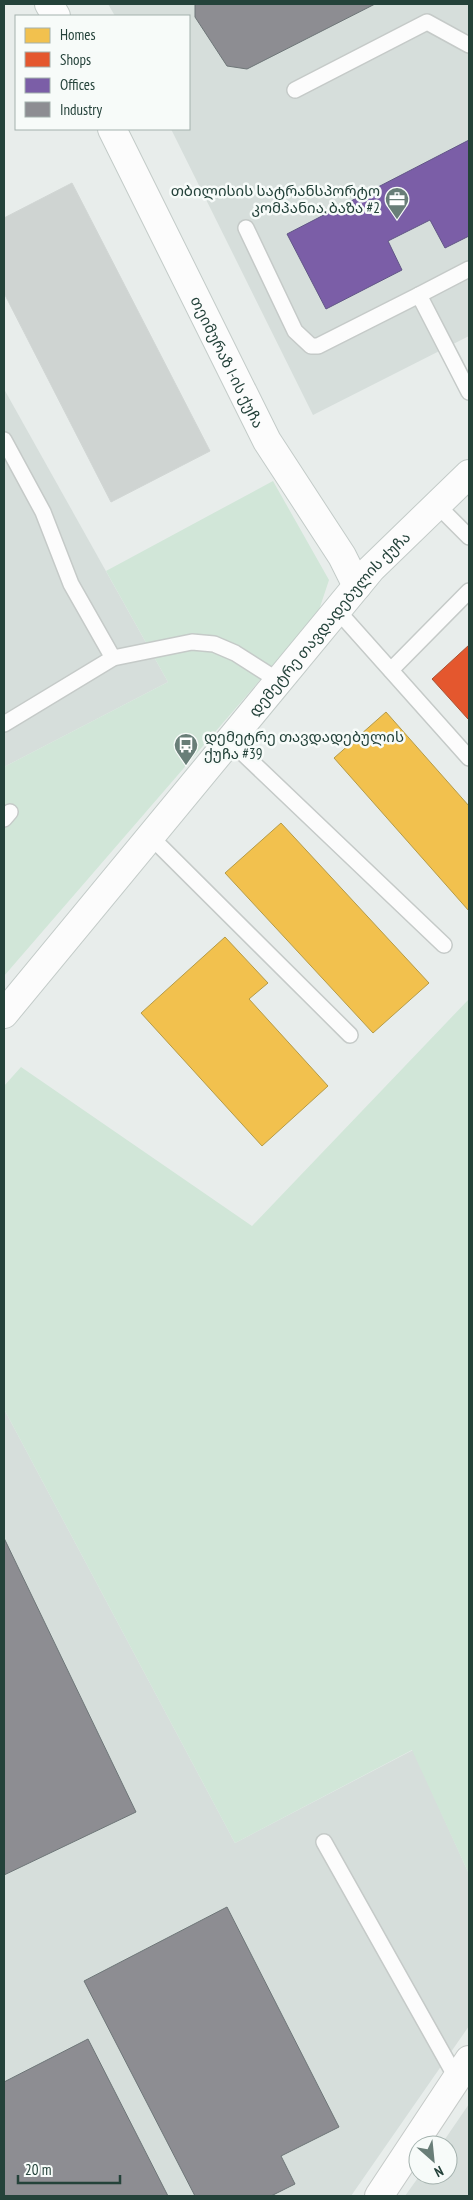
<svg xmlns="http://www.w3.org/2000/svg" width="473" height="2200" font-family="'PT Sans Narrow','Noto Sans Georgian',sans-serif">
  <rect width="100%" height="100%" fill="#e8edeb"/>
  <g fill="#d6dedb">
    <path d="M108,4H469V336L313,415L171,129H189V16H115Z"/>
    <path d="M4,389L168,682L4,767Z"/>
    <path d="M4,1409L235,1843L413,1750L469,1874V2026L351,2196H4Z"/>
    <path d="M469,2104V2196H405L420,2175H448V2145H441Z"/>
  </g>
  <g fill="#d1e6d8">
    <path d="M273,481L329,580L318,613L4,976V767L168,682L106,571Z"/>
    <path d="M469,999V1874L412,1750L235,1843L4,1409V1086L21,1067L252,1226Z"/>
  </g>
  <g fill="#f2c14e" stroke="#b49b48">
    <path d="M386,712L469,806V911L334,758Z"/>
    <path d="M281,823L429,983L373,1033L225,873Z"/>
    <path d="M225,937L268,983L249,999L328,1086L262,1146L141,1013Z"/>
  </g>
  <path fill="#e4572e" stroke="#aa5132" d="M469,645V718L468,719L432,679Z"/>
  <path fill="#7b5ea7" stroke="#615686" d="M469,140V236L445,248L430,220L388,241L402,270L326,309L287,234Z"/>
  <g fill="#8d8d92" stroke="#6e7678">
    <path d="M195,4H375L247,69L227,66L195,17Z"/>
    <path d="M4,1538L136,1812L4,1875Z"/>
    <path d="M227,1907L339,2127L281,2156L295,2184L271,2196H195L84,1981Z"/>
    <path d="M88,2039L168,2196H4V2082Z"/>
  </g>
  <path fill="#cfd4d2" stroke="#d1d6d4" d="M72,183L210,451L111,502L4,293V218Z"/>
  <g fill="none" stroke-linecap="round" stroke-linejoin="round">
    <g stroke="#c5cac8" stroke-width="18">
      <g id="lane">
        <path d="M295,90L427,22L469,45"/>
        <path d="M246,228L295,331L311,346H318L419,295L469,392"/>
        <path d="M419,295L469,269"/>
        <path d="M4,440L43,512L71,584L113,658"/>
        <path d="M437,505L469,537"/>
        <path d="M337,610L469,758"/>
        <path d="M391,670L469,591"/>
        <path d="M4,724L113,658L192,642L214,644L235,653L279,681"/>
        <path d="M229,740L444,945"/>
        <path d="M4,819L10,812"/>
        <path d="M150,836L350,1035"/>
        <path d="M324,1842L457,2079"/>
      </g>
    </g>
    <g stroke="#c5cac8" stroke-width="30">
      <path id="street" d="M379,2196L469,2060"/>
    </g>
    <g stroke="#c3cbc8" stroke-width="30">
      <g id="secondary">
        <path d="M49,4L56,16"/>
        <path id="s1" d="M112,129L267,441L342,556L357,586"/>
        <path id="s2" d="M4,1014L371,569L469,474"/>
      </g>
    </g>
    <use href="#lane" stroke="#fcfcfc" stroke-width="15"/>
    <use href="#street" stroke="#fcfcfc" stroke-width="28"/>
    <use href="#secondary" stroke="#fcfcfc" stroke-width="28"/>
  </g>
  <defs>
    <g id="office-pin" transform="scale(1.25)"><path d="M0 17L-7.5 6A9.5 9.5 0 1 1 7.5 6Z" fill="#697e78" stroke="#f7fbf9"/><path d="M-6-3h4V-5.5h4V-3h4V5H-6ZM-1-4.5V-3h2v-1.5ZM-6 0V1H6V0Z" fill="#fff"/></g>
    <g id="bus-pin" transform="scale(1.25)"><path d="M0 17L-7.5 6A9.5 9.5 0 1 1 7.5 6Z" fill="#697e78" stroke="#f7fbf9"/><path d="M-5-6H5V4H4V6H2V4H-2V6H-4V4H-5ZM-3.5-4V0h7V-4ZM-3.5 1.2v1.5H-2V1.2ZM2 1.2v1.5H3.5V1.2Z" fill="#fff"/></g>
  </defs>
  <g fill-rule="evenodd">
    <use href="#office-pin" x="397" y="199"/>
    <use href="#bus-pin" x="186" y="745"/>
  </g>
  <g text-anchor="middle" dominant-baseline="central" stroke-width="5" stroke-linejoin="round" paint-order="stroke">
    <g font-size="15" fill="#24423a" stroke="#f7fbf9" text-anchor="end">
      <text x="380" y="190">თბილისის სატრანსპორტო<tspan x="380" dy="17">კომპანია. ბაზა #2</tspan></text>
      <text x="204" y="736" text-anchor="start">დემეტრე თავდადებულის<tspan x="204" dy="17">ქუჩა #39</tspan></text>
    </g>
    <g font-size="15" fill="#24423a" stroke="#f7fbf9">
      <text stroke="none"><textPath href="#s1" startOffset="260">თეიმურაზ I-ის ქუჩა</textPath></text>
      <text stroke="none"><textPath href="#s2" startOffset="508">დემეტრე თავდადებულის ქუჩა</textPath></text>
    </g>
  </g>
  <rect width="473" height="2200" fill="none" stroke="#24423a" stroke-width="10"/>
  <rect x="15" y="15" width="175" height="115" fill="#f7fbf9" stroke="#a3b1ad"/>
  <rect x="25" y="28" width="25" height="15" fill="#f2c14e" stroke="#a3b1ad"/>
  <text x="60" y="40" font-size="15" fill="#24423a">Homes</text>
  <rect x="25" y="52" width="25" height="15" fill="#e4572e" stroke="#a3b1ad"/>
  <text x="60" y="65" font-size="15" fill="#24423a">Shops</text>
  <rect x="25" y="78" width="25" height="15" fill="#7b5ea7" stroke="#a3b1ad"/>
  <text x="60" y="90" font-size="15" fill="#24423a">Offices</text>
  <rect x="25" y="102" width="25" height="15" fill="#8d8d92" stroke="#a3b1ad"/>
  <text x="60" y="115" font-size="15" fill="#24423a">Industry</text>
  <g transform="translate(433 2160) rotate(153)"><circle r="24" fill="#f7fbf9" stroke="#a3b1ad"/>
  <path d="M0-4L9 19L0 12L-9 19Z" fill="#697e78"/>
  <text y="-8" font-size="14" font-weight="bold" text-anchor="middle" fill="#24423a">N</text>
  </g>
  <path d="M18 2175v8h102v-8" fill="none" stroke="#24423a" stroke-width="2.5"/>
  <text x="25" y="2175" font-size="15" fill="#24423a" stroke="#f7fbf9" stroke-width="4" paint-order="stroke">20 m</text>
</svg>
